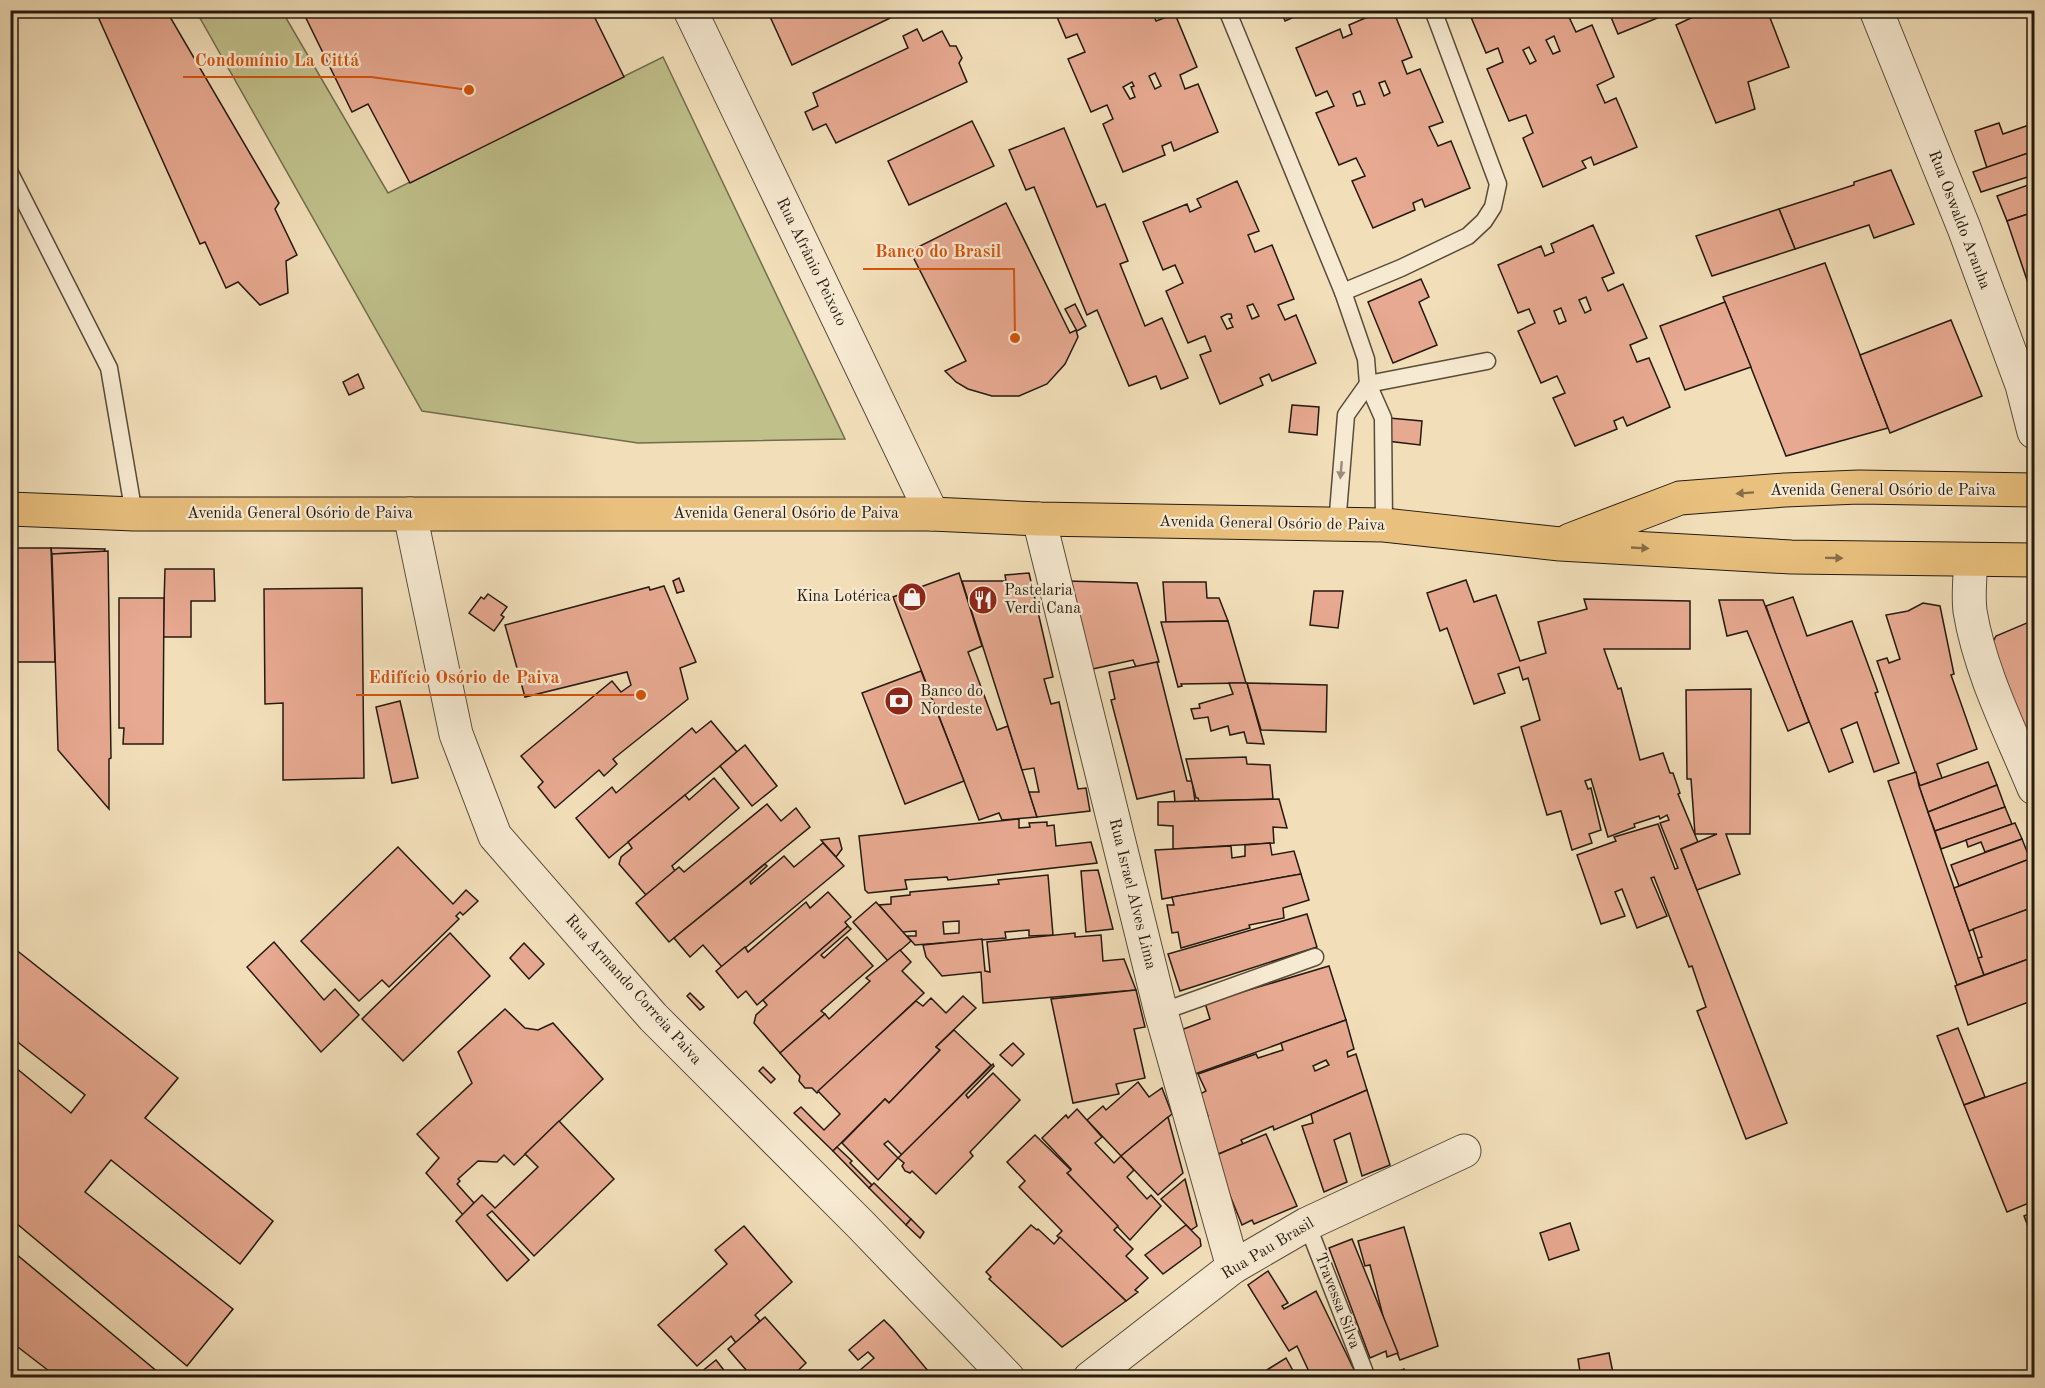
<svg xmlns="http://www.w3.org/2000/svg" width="2045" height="1388" font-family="'Old Standard TT',serif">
  <rect width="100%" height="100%" fill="#f2dfba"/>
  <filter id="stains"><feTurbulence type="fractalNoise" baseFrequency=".00333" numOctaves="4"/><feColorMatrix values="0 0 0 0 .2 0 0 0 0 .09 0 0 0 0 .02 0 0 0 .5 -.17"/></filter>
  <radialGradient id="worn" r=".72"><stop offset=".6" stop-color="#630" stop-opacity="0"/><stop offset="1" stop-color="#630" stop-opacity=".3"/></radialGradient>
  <path fill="#c0c08b" stroke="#726d4e" stroke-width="1.5" d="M196,11H282L388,193L663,57L845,439L638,443L422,411Z"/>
  <g fill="#e7a991" stroke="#241a10" stroke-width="1.5" fill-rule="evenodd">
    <path d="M95,10H166L279,203L275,209L297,255L286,261L288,293L260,305L238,282L226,288L205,242L200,244Z"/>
    <path d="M302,10H591L624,77L410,183L368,104L352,112Z"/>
    <path d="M767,10H907L792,65Z"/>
    <path d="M997,10H1015L1000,17Z"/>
    <path d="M1054,10H1152L1156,21L1175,14L1197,67L1180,75L1185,89L1198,84L1218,132L1174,151L1171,142L1162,146L1165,155L1123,172L1103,124L1113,119L1107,105L1091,112L1068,59L1085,52L1077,34L1066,38ZM1155,73L1161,86L1155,89L1149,76ZM1132,82L1134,86L1131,87L1135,97L1130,99L1123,87Z"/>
    <path d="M1281,10H1310L1285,21Z"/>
    <path d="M1384,10H1393L1412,57L1402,61L1407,74L1420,69L1443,122L1429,127L1438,146L1451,141L1470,188L1425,207L1422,199L1413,203L1415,210L1373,228L1352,181L1365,176L1356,158L1339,165L1316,113L1334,106L1327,91L1316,96L1296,48L1340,29L1343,38L1352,34L1349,25ZM1385,81L1390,93L1384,96L1379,83ZM1360,91L1365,104L1357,106L1353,94Z"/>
    <path d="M1468,10H1579L1580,12L1569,17L1576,32L1592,25L1614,77L1597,85L1605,103L1616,98L1637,147L1594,165L1591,157L1582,161L1586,168L1543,187L1523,138L1533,133L1526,115L1509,121L1487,69L1503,62L1498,48L1486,53ZM1554,36L1560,51L1553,54L1546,40ZM1529,47L1536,61L1530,64L1523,50Z"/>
    <path d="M1608,10H1677L1618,34Z"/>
    <path d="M1708,10H1767L1789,67L1748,82L1755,109L1716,123L1676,25Z"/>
    <path d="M917,29L923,41L942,31L950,46H956L962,58L959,63L967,82L836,143L826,124L813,130L805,112L818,106L813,93L908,48L903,36Z"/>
    <path d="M2034,110V151L1987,168L1975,131L1999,123L2003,134L2032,124L2028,112Z"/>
    <path d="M972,121L994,166L909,205L888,161Z"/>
    <path d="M1064,128L1097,207L1105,204L1128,261L1120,264L1145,326L1162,318L1188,378L1161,389L1156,376L1129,386L1097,310L1087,315L1034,187L1026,190L1009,150Z"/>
    <path d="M2034,151V175L1981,192L1973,172Z"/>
    <path d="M1891,170L1914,224L1874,238L1869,225L1795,249L1779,209L1854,185V182Z"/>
    <path d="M1237,181L1259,231L1248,235L1255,252L1272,245L1294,299L1278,305L1285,320L1296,315L1316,363L1272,381L1269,374L1260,378L1263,385L1220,404L1200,355L1211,351L1205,336L1188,343L1166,291L1183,283L1175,265L1163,270L1143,222L1187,204L1190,212L1201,207L1197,199ZM1253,304L1259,316L1252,319L1247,306ZM1227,314H1231L1232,318L1229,319L1233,327L1227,329L1221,317Z"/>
    <path d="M2034,183V212L2007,221L1997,196Z"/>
    <path d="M1006,203L1070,333L1076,330L1078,337L1065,364L1047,384L1019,396H992L968,389L956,382L945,371L966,361L910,251Z"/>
    <path d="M1779,209L1795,249L1712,276L1696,236Z"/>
    <path d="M2034,212V281L2028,283L2007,221Z"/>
    <path d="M1593,225L1614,273L1602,278L1608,291L1623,284L1647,338L1630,345L1637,362L1649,358L1670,407L1627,426L1623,417L1614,421L1617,429L1575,446L1553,398L1565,393L1557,376L1541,383L1518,331L1535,323L1529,309L1518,313L1498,265L1541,246L1545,256L1554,252L1551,244ZM1586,297L1591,310L1585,313L1579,300ZM1561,308L1566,321L1559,324L1554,311Z"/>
    <path d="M1825,263L1888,428L1786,456L1723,297Z"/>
    <path d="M1421,279L1429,297L1419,302L1437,345L1393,363L1368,302Z"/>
    <path d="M1725,302L1751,367L1685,390L1660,326Z"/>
    <path d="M1075,304L1086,326L1077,331L1065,309Z"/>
    <path d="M1951,320L1982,396L1890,433L1860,355Z"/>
    <path d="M358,374L364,388L349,395L343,382Z"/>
    <path d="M1292,405L1319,407L1317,435L1289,432Z"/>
    <path d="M1389,418L1422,421L1420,445L1387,441Z"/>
    <path d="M11,548H51L55,662H14Z"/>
    <path d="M51,548H59L105,549L104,552L52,554Z"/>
    <path d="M108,551L111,758L109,759V809L58,750L52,554Z"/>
    <path d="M10,556L14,662V663H10Z"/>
    <path d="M165,569H214L215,601H191V637H163Z"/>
    <path d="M959,573L982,646L968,652L997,730L1008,726L1037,817L1002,820L999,813L979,820L893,597Z"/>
    <path d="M1029,573L1053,677L1044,679L1051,704L1059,702L1078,789L1086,788L1090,811L1037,817L1029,792H1039L1034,768L1022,770L962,581H1006L1005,575Z"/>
    <path d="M679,578L684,591L677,593L673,581Z"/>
    <path d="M1466,580L1474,602L1496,595L1520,661L1546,653L1538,622L1587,609L1584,599L1690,601V649H1604L1618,689L1621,688L1640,760L1663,753L1670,773H1673L1680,793L1678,794L1698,842L1681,849L1787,1123L1746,1139L1697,1011L1706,1007L1692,966L1689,967L1654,877L1651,878L1667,916L1637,928L1622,889L1615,892L1625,916L1601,924L1577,855L1616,841L1614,837L1658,824L1675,869L1678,868L1660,823L1669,820L1667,815L1660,819L1659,816L1634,824L1635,827L1608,837L1591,779L1585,781L1588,789L1591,788L1601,830L1589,834L1592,843L1572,850L1561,811L1547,815L1521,727L1540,720L1528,678L1523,680L1519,667L1498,674L1505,693L1474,704L1447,628L1440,631L1427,593Z"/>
    <path d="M1067,581L1137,583L1159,662L1136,667L1133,660L1088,670Z"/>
    <path d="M1163,582H1206L1207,598H1219L1228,621L1166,622Z"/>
    <path d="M664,586L696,662L680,668L688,699L613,759L617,764L604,776L599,770L555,808L538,787L543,782L521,756L612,681L621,692L631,685L627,672L525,697L505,625L649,587L650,590Z"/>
    <path d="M362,588L364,778L283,780V703L265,704L264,589Z"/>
    <path d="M1314,591H1343L1338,628L1310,625Z"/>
    <path d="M488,594L507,607L501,615L504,617L494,631L469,613L481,597L484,599Z"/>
    <path d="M1793,597L1807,636L1852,621L1878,692L1875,693L1899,763L1874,772L1857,722L1841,729L1853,762L1829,772L1780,647L1766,606Z"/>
    <path d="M119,598H164L163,744H123L124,728H119Z"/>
    <path d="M1719,600H1763L1809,722L1788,731L1747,631L1727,636Z"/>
    <path d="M1923,603L1940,606L1954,674L1951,675L1977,749L1937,764L1942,778L1920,786L1877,661L1887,658L1889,663L1900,659L1886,615L1908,611Z"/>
    <path d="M2034,620V759L1987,653L1996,636Z"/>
    <path d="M1228,621L1246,683L1181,684L1182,686L1178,687L1161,622Z"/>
    <path d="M1157,662L1187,781H1192L1195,801L1175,802L1174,791L1137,799L1111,700L1115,699L1109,672Z"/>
    <path d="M921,671L964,781L905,804L862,693Z"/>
    <path d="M1229,683H1247L1264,744L1247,743L1244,732L1230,735L1228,726L1211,731L1208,717L1194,719L1191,709L1200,708L1199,704L1233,694Z"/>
    <path d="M1247,683L1327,685L1326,732L1261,730Z"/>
    <path d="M1751,689L1750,834H1726L1740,874L1697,890L1681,849L1717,834H1695L1691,779H1687L1686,690Z"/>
    <path d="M400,701L418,778L392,783L376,707Z"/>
    <path d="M711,721L737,752L609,858L576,818L612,787L616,793L692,728L696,733Z"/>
    <path d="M745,745L777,786L752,806L720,766Z"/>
    <path d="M1246,757L1247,764L1270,765L1273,799L1199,801L1198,798H1196L1186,759Z"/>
    <path d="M1988,762L1997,785L1928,812L1919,786Z"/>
    <path d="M1916,772L1919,786L1984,975L1957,985L1888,781Z"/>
    <path d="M714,778L739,808L672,866L675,871L646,895L619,864L621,857L632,848L628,842L685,795L689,800Z"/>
    <path d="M1997,785L2005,807L1935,831L1928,812Z"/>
    <path d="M1279,799L1287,828L1273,827L1274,843L1173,849V826L1158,825V802Z"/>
    <path d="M767,804L781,821L796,808L810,827L669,942L636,903L679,867L684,872Z"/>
    <path d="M2005,807L2012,824L1941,849L1935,831Z"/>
    <path d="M1019,819V828L1030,827L1029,823L1047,822V826L1054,825L1056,846L1091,842L1097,863L948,880L947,877L905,880L907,889L868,893L865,890L859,836Z"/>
    <path d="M2015,823L2022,839L1985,852L1981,842L1968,847L1966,840Z"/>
    <path d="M839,838L842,849L836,857L821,840Z"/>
    <path d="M2022,839L2030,859L1959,886L1951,865Z"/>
    <path d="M823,843L844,866L722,967L703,945L690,957L674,938L765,864L767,866L750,882L751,884L784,856L794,867Z"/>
    <path d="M1270,843L1272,855L1294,851L1301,874L1162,899L1155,850L1231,846L1232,858L1245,856V845Z"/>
    <path d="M398,847L453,904L466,890L478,901L463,915L460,912L456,916L459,919L389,987L382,980L359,1001L301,941Z"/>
    <path d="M2032,858L2034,865V907L1969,931L1954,888Z"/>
    <path d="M1098,870L1113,929L1086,932L1081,871Z"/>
    <path d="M1301,874L1309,900L1283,908L1284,918L1249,925L1250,928L1181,948L1178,932L1172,933L1167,905H1174L1172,897Z"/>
    <path d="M1048,875L1053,935L1029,936V930L1005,932L1006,938L915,945L907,936H916V931L902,932L879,905L891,904V897L910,895V892L999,884L998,880ZM959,921V933L944,934L943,922Z"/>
    <path d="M828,892L851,917L845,922L848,926L757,1005L746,991L738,998L716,971L745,947L748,952L806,902L810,908Z"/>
    <path d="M876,902L911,941L888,961L853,922Z"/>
    <path d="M2034,907V957L1984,975L1978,958L1982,957L1973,929Z"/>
    <path d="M1307,914L1317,947L1180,991L1168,954Z"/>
    <path d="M848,926L851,929L821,955L824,958L847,937L873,966L821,1011L825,1014L780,1053L754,1023L756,1015L767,1005L763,1000Z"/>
    <path d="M450,933L490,976L403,1061L362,1019Z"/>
    <path d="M1075,933V937L1101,935L1103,961L1124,959L1136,990L983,1003L981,972L942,976L926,957L923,945L982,939L985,971L990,972L987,942Z"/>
    <path d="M274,942L324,1000L335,989L359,1015L321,1052L247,967Z"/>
    <path d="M524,943L544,964L529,979L510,958Z"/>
    <path d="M10,945L178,1078L145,1118L273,1221L240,1264L111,1160L85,1192L233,1309L187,1366L10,1218V1063L71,1113L85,1095L10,1036Z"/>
    <path d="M900,950L911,962L902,971L924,993L817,1093L812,1088H805L799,1081L800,1076L780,1053L825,1014L829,1019L870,981L866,978Z"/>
    <path d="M2034,957V1000L1968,1025L1955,986Z"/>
    <path d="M1329,966L1346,1020L1192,1075L1181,1030L1210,1019L1205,1003Z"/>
    <path d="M1136,990L1145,1027L1134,1029L1145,1078L1116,1084L1119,1094L1073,1103L1051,999Z"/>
    <path d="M690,993L704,1007L700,1010L687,996Z"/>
    <path d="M963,996L976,1008L936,1047L940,1050L889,1103L885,1099L833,1151L794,1113L801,1107L824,1130L840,1114L818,1091L916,1001L923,1006L931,998L946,1013Z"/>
    <path d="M505,1009L525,1028L538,1030L553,1023L603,1079L514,1165L504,1155L497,1162L478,1161L458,1179L460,1181L457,1184L474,1203L463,1215L426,1173L439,1158L417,1134L472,1083L458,1052Z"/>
    <path d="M1346,1020L1354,1049L1347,1052L1348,1057L1356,1054L1367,1090L1274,1130L1273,1126L1241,1140L1243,1144L1216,1155L1205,1117L1208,1116L1200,1094L1206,1091L1198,1074L1256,1054L1258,1058L1283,1050L1281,1043ZM1326,1060L1329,1065L1315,1071L1313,1066Z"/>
    <path d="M1958,1028L1985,1097L1964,1105L1937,1036Z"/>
    <path d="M954,1030L991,1065L902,1155L888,1141L884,1144L898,1158L878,1180L842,1143L885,1099L889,1103L940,1050L936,1047Z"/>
    <path d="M1013,1043L1024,1054L1012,1066L1000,1055Z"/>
    <path d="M993,1064L994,1066L966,1095L968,1098L993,1073L1020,1100L970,1152L973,1156L936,1194L912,1171L910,1173L905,1171L902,1166L904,1163L898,1158Z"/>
    <path d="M763,1067L775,1079L771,1083L759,1071Z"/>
    <path d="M2034,1080V1201L2007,1212L1964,1105Z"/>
    <path d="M1138,1082L1149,1097L1162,1088L1172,1114L1121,1156L1087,1120L1103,1106L1106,1110Z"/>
    <path d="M1367,1090L1390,1165L1362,1176L1350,1133L1334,1140L1347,1182L1324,1192L1302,1126L1313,1123L1311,1114Z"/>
    <path d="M1077,1109L1102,1137L1095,1143L1114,1163L1121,1156L1134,1170L1127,1177L1147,1199L1151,1195L1161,1206L1130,1240L1067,1173L1071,1169L1042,1138L1066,1115L1068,1118Z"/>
    <path d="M1168,1117L1183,1173L1158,1195L1121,1156Z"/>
    <path d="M559,1121L614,1179L534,1256L492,1211L487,1215L529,1260L507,1281L456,1221L482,1195L495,1208L538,1167L525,1154Z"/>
    <path d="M1266,1134L1297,1206L1254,1224L1252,1220L1242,1225L1214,1156Z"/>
    <path d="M1035,1135L1071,1170L1067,1173L1118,1226L1114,1230L1133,1249L1126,1256L1148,1278L1135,1290L1138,1292L1126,1301L1057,1236L1062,1231L1019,1187L1025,1181L1007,1162Z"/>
    <path d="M837,1147L852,1161L850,1163L872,1185L869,1188L833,1151Z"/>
    <path d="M1185,1179L1197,1226L1191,1230L1161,1199Z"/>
    <path d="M874,1183L911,1219L906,1225L869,1188Z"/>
    <path d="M2034,1212V1242L2024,1216Z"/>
    <path d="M911,1219L924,1232L920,1238L906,1225Z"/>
    <path d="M1570,1223L1579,1250L1549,1260L1540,1233Z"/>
    <path d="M1031,1225L1037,1230L1038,1229L1054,1244L1060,1237L1126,1301L1062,1347L989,1279L991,1277L986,1272Z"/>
    <path d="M1186,1225L1200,1239L1201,1246L1163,1274L1145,1255Z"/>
    <path d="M744,1226L792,1282L755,1315L760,1321L736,1343L731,1336L697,1366L658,1325L727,1264L715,1250Z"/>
    <path d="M1404,1227L1438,1346L1400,1360L1384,1320L1370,1265L1365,1266L1358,1241Z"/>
    <path d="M1352,1239L1398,1353L1387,1357L1386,1351L1370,1358L1329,1248Z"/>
    <path d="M10,1249L165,1378H50L46,1374L49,1371L10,1341Z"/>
    <path d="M1268,1271L1288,1303L1282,1306L1284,1309L1316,1291L1358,1378H1312L1297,1346L1289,1351L1248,1285Z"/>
    <path d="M765,1317L806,1363L790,1378H753L728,1349Z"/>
    <path d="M884,1320L893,1329L934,1378H851L874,1358L868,1352L858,1360L849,1350Z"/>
    <path d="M1609,1353L1614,1378H1581L1578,1359Z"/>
    <path d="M1286,1358L1297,1378H1254Z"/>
    <path d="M716,1360L730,1378H703L700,1373Z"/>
    <path d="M1404,1369L1407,1378H1384Z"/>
  </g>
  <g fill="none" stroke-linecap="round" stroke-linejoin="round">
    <g stroke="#584b3a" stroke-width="19">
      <g id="lane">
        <path d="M1227,10L1343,292L1366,359L1368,384L1383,418L1384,525"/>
        <path d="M10,173L109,368L134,514"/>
        <path d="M1343,292L1401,268L1468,236L1484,221L1493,207L1498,184L1433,10"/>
        <path d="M1337,525L1346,415L1368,384L1487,361"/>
        <path d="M1161,1012L1315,957"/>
        <path d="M1307,1224L1367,1378"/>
      </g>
    </g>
    <g stroke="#584b3a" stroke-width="35">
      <g id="street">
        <path d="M690,10L932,514"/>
        <path d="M1876,10L1964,228L2022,385L2034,432"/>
        <path d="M410,514L456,734L495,836L653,1017L861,1225L1008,1378"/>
        <path d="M1039,519L1161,1012L1233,1267"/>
        <path d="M1971,560C1970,576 1968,595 1970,611C1980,672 2010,730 2034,788"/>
        <path d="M1090,1378L1233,1267L1307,1224L1464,1151"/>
      </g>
    </g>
    <g stroke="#241a10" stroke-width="35">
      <g id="primary">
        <path d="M10,509L134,514H932L1039,519L1384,525L1560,544L1791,557L2034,560"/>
        <path d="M1570,540L1680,498L1785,490L1859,487L2034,490"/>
      </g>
    </g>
    <use href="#lane" stroke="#f7ead2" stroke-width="16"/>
    <use href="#street" stroke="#f7ead2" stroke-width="33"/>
    <use href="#primary" stroke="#e9c07d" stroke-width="33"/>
  </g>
  <defs><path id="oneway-solid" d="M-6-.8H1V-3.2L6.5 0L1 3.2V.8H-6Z" transform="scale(1.5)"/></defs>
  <use fill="#988c7b" href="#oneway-solid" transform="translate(1341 470) rotate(95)"/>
  <g fill="#866d46">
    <use href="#oneway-solid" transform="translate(1745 493) rotate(176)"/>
    <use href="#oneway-solid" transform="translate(1640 548) rotate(3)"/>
    <use href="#oneway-solid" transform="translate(1834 558) rotate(1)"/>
  </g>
  <defs>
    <g id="shop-disc" transform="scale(1.5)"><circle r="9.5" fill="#8f2418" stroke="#f7ead2"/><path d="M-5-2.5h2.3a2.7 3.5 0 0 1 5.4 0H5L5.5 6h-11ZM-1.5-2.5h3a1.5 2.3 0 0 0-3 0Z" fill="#fff"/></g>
    <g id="restaurant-disc" transform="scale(1.5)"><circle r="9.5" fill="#8f2418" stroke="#f7ead2"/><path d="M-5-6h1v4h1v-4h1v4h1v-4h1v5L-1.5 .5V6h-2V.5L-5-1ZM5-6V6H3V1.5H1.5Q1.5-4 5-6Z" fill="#fff"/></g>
    <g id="bank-disc" transform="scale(1.5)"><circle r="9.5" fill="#8f2418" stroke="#f7ead2"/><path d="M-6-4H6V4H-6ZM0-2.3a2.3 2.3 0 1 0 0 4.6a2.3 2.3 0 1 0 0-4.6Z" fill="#fff"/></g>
  </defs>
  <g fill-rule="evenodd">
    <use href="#shop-disc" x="912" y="597"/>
    <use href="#restaurant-disc" x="983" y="600"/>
    <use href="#bank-disc" x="899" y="701"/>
  </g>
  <g text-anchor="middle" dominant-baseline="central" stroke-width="4.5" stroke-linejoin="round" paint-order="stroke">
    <g font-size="16" fill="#241a10" stroke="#f7ead2">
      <text transform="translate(1959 220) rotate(69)">Rua Oswaldo Aranha</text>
      <text transform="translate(811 262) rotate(64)">Rua Afrânio Peixoto</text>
      <text x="1883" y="491">Avenida General Osório de Paiva</text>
      <text x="300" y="514">Avenida General Osório de Paiva</text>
      <text x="786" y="514">Avenida General Osório de Paiva</text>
      <text transform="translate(1272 524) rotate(1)">Avenida General Osório de Paiva</text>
      <text transform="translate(1132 894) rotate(76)">Rua Israel Alves Lima</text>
      <text transform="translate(633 990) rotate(48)">Rua Armando Correia Paiva</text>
      <text transform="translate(1268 1249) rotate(-31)">Rua Pau Brasil</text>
      <text transform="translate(1337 1301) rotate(69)">Travessa Silva</text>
    </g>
    <g font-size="16" fill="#241a10" stroke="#f7ead2" text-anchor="start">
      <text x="1004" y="591">Pastelaria<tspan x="1004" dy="18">Verdi Cana</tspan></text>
      <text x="891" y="597" text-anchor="end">Kina Lotérica</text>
      <text x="920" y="692">Banco do<tspan x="920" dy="18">Nordeste</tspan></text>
    </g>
  </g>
  <path fill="none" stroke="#d4530c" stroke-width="2" d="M469 90L371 77H183M1015 338L1014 269H863M641 695L571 695H356"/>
  <g fill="#d4530c" stroke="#f7ead2" stroke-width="2">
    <circle cx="469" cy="90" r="6"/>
    <circle cx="1015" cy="338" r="6"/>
    <circle cx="641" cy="695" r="6"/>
  </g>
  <g font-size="18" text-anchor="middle" font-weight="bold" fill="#d4530c" stroke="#f7ead2" stroke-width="4.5" stroke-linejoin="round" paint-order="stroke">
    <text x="277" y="66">Condomínio La Cittá</text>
    <text x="938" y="257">Banco do Brasil</text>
    <text x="464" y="683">Edifício Osório de Paiva</text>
  </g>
  <rect width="2045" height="1388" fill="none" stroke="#f2dfba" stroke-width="36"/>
  <rect x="12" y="12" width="2021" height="1364" fill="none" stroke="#241a10" stroke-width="3"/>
  <rect x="18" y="18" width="2009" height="1352" fill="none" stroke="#241a10" stroke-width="1.5"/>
  <rect width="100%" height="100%" filter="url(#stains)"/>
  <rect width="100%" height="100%" fill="url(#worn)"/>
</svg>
